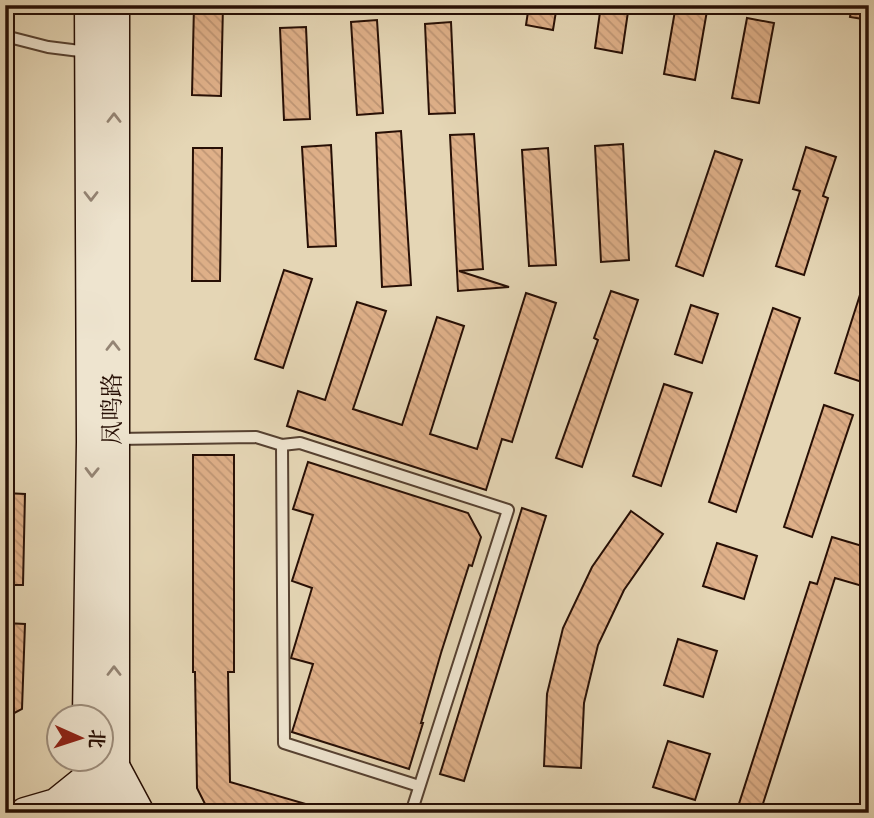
<svg xmlns="http://www.w3.org/2000/svg" width="874" height="818" font-family="'Libre Bodoni','Noto Serif SC',serif">
  <defs>
    <pattern id="building-back-hatch" width="6" height="6" patternUnits="userSpaceOnUse" patternTransform="scale(1.75)"><rect width="6" height="6" fill="#dfb089"/><path d="M-1 5l2 2M0 0l6 6M5-1l2 2" fill="none" stroke="#bf9675"/></pattern>
  </defs>
  <rect width="100%" height="100%" fill="#e5d6b5"/>
  <filter id="stains"><feTurbulence type="fractalNoise" baseFrequency=".00286" numOctaves="4"/><feColorMatrix values="0 0 0 0 .2 0 0 0 0 .09 0 0 0 0 .02 0 0 0 .5 -.17"/></filter>
  <radialGradient id="worn" r=".72"><stop offset=".6" stop-color="#630" stop-opacity="0"/><stop offset="1" stop-color="#630" stop-opacity=".3"/></radialGradient>
  <g fill="url(#building-back-hatch)" stroke="#270f05" stroke-width="2">
    <path d="M194,5H223L221,96L192,95Z"/>
    <path d="M529,5H557L553,30L526,25Z"/>
    <path d="M601,5H629L622,53L595,48Z"/>
    <path d="M676,5H708L695,80L664,74Z"/>
    <path d="M852,5H869V20L850,17Z"/>
    <path d="M747,18L774,23L759,103L732,98Z"/>
    <path d="M377,20L383,113L357,115L351,22Z"/>
    <path d="M451,22L455,113L429,114L425,24Z"/>
    <path d="M306,27L310,119L284,120L280,28Z"/>
    <path d="M401,131L411,285L382,287L376,133Z"/>
    <path d="M474,134L483,269L459,271L509,287L458,291L450,135Z"/>
    <path d="M623,144L629,260L601,262L595,146Z"/>
    <path d="M331,145L336,246L308,247L302,147Z"/>
    <path d="M806,147L836,157L823,196L828,198L804,275L776,266L800,191L793,189Z"/>
    <path d="M193,148H222L220,281H192Z"/>
    <path d="M548,148L556,265L529,266L522,150Z"/>
    <path d="M715,151L742,160L703,276L676,266Z"/>
    <path d="M284,270L312,279L283,368L255,359Z"/>
    <path d="M866,276H869V360L862,382L835,373Z"/>
    <path d="M611,291L638,300L582,467L556,458L598,340L594,338Z"/>
    <path d="M526,293L556,303L512,442L502,439L486,490L287,426L298,391L325,400L357,302L386,311L353,409L402,425L437,317L464,326L430,434L477,449Z"/>
    <path d="M691,305L718,314L702,363L675,354Z"/>
    <path d="M773,308L800,318L736,512L709,502Z"/>
    <path d="M664,384L692,393L661,486L633,476Z"/>
    <path d="M824,405L853,415L812,537L784,527Z"/>
    <path d="M193,455H234V672H228L230,782L323,809V813H215L205,804L197,788L195,672H193Z"/>
    <path d="M308,462L468,513L481,537L472,566L469,565L441,653L421,723H423L409,769L292,732L313,664L291,658L312,588L292,581L313,515L293,509Z"/>
    <path d="M5,493L25,494L23,585H5Z"/>
    <path d="M522,508L546,516L464,781L440,774Z"/>
    <path d="M631,511L663,534L624,590L598,645L584,703L581,768L544,766L547,694L563,628L592,567Z"/>
    <path d="M832,537L869,548V588L835,578L760,813H736L810,582L817,584Z"/>
    <path d="M717,543L757,556L744,599L703,586Z"/>
    <path d="M5,623L25,624L22,709L5,718Z"/>
    <path d="M678,639L717,651L703,697L664,685Z"/>
    <path d="M668,741L710,754L695,800L653,787Z"/>
  </g>
  <g fill="none" stroke-linecap="round" stroke-linejoin="round">
    <g stroke="#564131" stroke-width="14">
      <g id="lane">
        <path d="M5,36L48,47L88,52"/>
        <path d="M116,439L256,437L282,445L300,443L508,510L411,813"/>
        <path d="M282,445L284,743L419,786"/>
      </g>
    </g>
    <g stroke="#270f05" stroke-width="33">
      <g id="secondary">
        <path d="M88,716L92,442L90,5"/>
        <path d="M116,770L139,813"/>
        <path d="M25,813L56,804L87,779"/>
        <path d="M87,813L88,766"/>
        <path d="M114,813V5"/>
      </g>
    </g>
    <use href="#lane" stroke="#eee4cf" stroke-width="10"/>
    <use href="#secondary" stroke="#eee4cf" stroke-width="30"/>
  </g>
  <defs><path id="oneway-chevron" d="M-2-3.5L2.5 0L-2 3.5" fill="none" stroke-width="1.6" stroke-linecap="round" stroke-linejoin="round" transform="scale(1.75)"/></defs>
  <g stroke="#948474">
    <use href="#oneway-chevron" transform="translate(114 118) rotate(-90)"/>
    <use href="#oneway-chevron" transform="translate(91 196) rotate(90)"/>
    <use href="#oneway-chevron" transform="translate(113 346) rotate(-90)"/>
    <use href="#oneway-chevron" transform="translate(92 472) rotate(91)"/>
    <use href="#oneway-chevron" transform="translate(114 671) rotate(-90)"/>
  </g>
  <g text-anchor="middle" dominant-baseline="central" stroke-width="7" stroke-linejoin="round" paint-order="stroke">
    <g font-size="24" fill="#270f05" stroke="#eee4cf">
      <text transform="translate(113 409) rotate(-90)">凤鸣路</text>
    </g>
  </g>
  <rect width="874" height="818" fill="none" stroke="#e5d6b5" stroke-width="28"/>
  <rect x="7" y="7" width="860" height="804" fill="none" stroke="#270f05" stroke-width="3.5"/>
  <rect x="14" y="14" width="846" height="790" fill="none" stroke="#270f05" stroke-width="2"/>
  <g transform="translate(80 738) rotate(93)"><circle r="33" fill="#eee4cf" stroke="#9e8f7e" stroke-width="2"/>
  <path d="M0-5L12 26L0 18L-12 26Z" fill="#8f2418"/>
  <text y="-10" font-size="19" font-weight="bold" text-anchor="middle" fill="#270f05">北</text>
  </g>
  <rect width="100%" height="100%" filter="url(#stains)"/>
  <rect width="100%" height="100%" fill="url(#worn)"/>
</svg>
